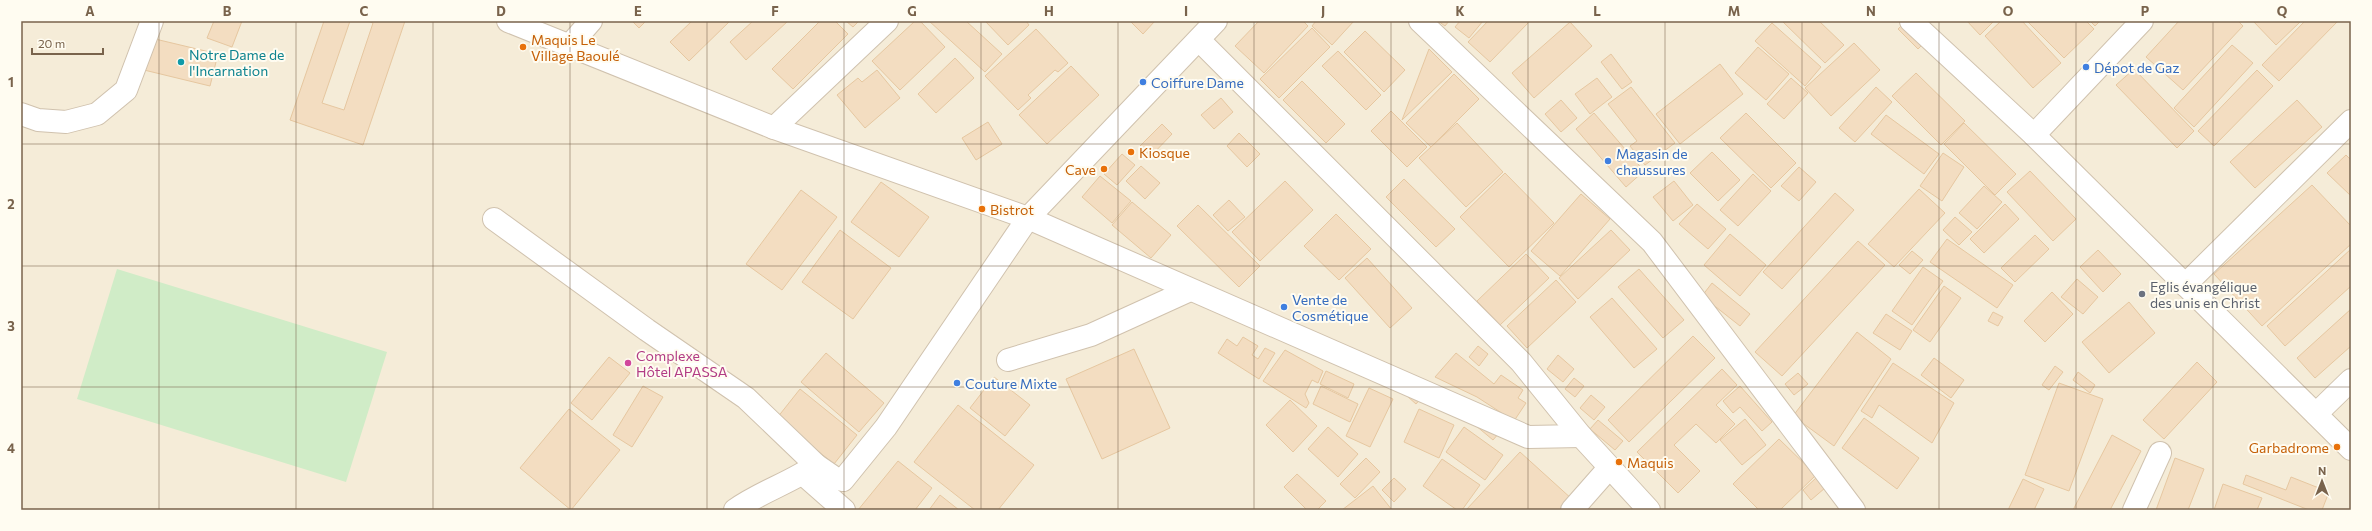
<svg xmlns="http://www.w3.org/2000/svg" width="2372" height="531" font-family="Commissioner,sans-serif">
  <rect width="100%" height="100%" fill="#fdf9ea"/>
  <rect fill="#f5ecd8" x="21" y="21" width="2330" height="489"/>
  <path fill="#d0ecc7" d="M117,269L387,352L346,482L77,399Z"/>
  <g fill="#f3ddc1" stroke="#e6c7a0">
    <path d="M214,21H242L232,47L207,38Z"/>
    <path d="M324,21H350L322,103L344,110L373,23L368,21H405L363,145L290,120Z"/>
    <path d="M632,21H646L639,28Z"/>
    <path d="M692,21H730L689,61L670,42Z"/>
    <path d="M753,21H788L746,60L730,42Z"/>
    <path d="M820,21H835L848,34L793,89L772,69Z"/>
    <path d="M846,21H859L853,27Z"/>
    <path d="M915,21H920L945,47L900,90L872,61Z"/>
    <path d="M929,21H966L1002,54L985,72Z"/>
    <path d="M985,21H1026L1029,25L1008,45Z"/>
    <path d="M1130,21H1155L1143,34Z"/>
    <path d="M1259,21H1303L1308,26L1264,73L1235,46Z"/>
    <path d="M1316,21H1354L1332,45L1312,26Z"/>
    <path d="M1438,21H1449L1445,26Z"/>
    <path d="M1460,21H1483L1469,38L1455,27Z"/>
    <path d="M1488,21H1530L1490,62L1468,42Z"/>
    <path d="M1782,21H1819L1844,45L1825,63Z"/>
    <path d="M1967,21H1994L1980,35Z"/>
    <path d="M2001,21H2022L2061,63L2033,88L1985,36Z"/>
    <path d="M2027,21H2086L2094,29L2064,58Z"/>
    <path d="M2090,21H2100L2095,26Z"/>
    <path d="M2179,21H2238L2243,26L2183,90L2146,57Z"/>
    <path d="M2253,21H2299L2300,22L2276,45Z"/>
    <path d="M2305,21H2338L2279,81L2262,65Z"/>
    <path d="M1570,22L1592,46L1534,98L1512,73Z"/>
    <path d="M1905,22L1925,42L1918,49L1898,29Z"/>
    <path d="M1772,23L1821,67L1805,86L1755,41Z"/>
    <path d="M1312,28L1330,47L1279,98L1260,79Z"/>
    <path d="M1036,29L1068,63L1058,72L1055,70L1028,95L1031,98L1018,110L985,76Z"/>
    <path d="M1365,31L1405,70L1384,92L1344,52Z"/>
    <path d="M151,38L218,54L210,86L144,70Z"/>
    <path d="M1854,43L1880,70L1831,116L1805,88Z"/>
    <path d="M2232,45L2253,63L2194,127L2174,108Z"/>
    <path d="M1758,47L1789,74L1766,100L1735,73Z"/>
    <path d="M1429,49L1452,72L1402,120Z"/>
    <path d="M1338,51L1381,95L1366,110L1322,66Z"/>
    <path d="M1611,54L1632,82L1622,89L1601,62Z"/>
    <path d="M955,58L974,78L936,113L918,94Z"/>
    <path d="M1720,64L1743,94L1680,144L1656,114Z"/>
    <path d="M1071,66L1099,95L1047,144L1019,115Z"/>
    <path d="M2134,69L2194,131L2177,148L2116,85Z"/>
    <path d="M877,70L900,98L865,128L837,95L858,78L862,82Z"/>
    <path d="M2257,70L2273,86L2214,146L2198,131Z"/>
    <path d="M1916,73L1965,121L1941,145L1892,96Z"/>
    <path d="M1454,74L1479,99L1431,147L1406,123Z"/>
    <path d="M1597,78L1612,97L1590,114L1575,94Z"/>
    <path d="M1791,78L1808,93L1784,119L1767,104Z"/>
    <path d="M1302,81L1345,124L1326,143L1283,100Z"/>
    <path d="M1631,87L1675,143L1645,165L1630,146L1637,141L1608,104Z"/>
    <path d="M1876,87L1892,102L1855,142L1839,128Z"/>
    <path d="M1221,98L1233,112L1214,129L1201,115Z"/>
    <path d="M1561,100L1577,118L1561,132L1545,114Z"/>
    <path d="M2297,100L2322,127L2255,188L2230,162Z"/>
    <path d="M1391,111L1427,147L1407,167L1371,131Z"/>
    <path d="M1594,113L1644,171L1626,187L1576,129Z"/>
    <path d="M1746,113L1796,163L1771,188L1720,138Z"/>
    <path d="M1886,115L1939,154L1924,174L1871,134Z"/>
    <path d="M988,122L1002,144L976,160L962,138Z"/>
    <path d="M1457,123L1503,172L1466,207L1419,158Z"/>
    <path d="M1964,123L2016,174L1995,195L1944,144Z"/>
    <path d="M1162,124L1172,134L1151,156L1140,146Z"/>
    <path d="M1239,133L1260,154L1247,167L1227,146Z"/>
    <path d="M1712,152L1740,180L1718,201L1690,173Z"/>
    <path d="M1943,153L1964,167L1942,201L1920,186Z"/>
    <path d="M1122,154L1135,165L1117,185L1104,174Z"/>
    <path d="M2346,155L2351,160V196L2327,173Z"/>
    <path d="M1141,166L1160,183L1145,199L1126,181Z"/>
    <path d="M1799,167L1816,182L1799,201L1781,186Z"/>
    <path d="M2030,171L2076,219L2053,241L2007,192Z"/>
    <path d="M1505,173L1554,223L1509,267L1460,217Z"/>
    <path d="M1753,174L1771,191L1738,226L1720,210Z"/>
    <path d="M1100,176L1131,201L1112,223L1082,197Z"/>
    <path d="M1404,179L1455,229L1436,247L1386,197Z"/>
    <path d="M1285,181L1313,210L1260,261L1232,232Z"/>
    <path d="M1674,181L1693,205L1673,221L1653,197Z"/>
    <path d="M881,182L929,217L899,257L851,222Z"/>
    <path d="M2312,185L2351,226V244L2262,326L2214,274Z"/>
    <path d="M1984,186L2002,202L1977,229L1959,213Z"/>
    <path d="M1919,189L1945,213L1894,267L1868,244Z"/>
    <path d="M801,190L837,217L782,290L746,264Z"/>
    <path d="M1835,193L1854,210L1782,289L1763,272Z"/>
    <path d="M1581,194L1610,219L1560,276L1531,251Z"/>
    <path d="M1229,200L1245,217L1228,231L1213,215Z"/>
    <path d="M1132,202L1171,235L1151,258L1112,225Z"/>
    <path d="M1697,204L1726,229L1708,249L1679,224Z"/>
    <path d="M2005,204L2019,219L1984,253L1970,239Z"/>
    <path d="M1198,205L1260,266L1239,287L1177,226Z"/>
    <path d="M1336,214L1371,249L1339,280L1304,246Z"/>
    <path d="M1955,217L1972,232L1959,245L1943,230Z"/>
    <path d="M840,230L891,268L853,319L802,282Z"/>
    <path d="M1611,230L1630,250L1578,299L1559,278Z"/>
    <path d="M1730,234L1766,265L1740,296L1704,265Z"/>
    <path d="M2035,235L2049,249L2015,282L2001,268Z"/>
    <path d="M1947,239L2013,285L1997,308L1930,262Z"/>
    <path d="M1858,241L1885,265L1782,376L1755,352Z"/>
    <path d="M2351,249V286L2285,346L2267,326Z"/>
    <path d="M2098,250L2121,274L2103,292L2080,267Z"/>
    <path d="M1912,251L1923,260L1910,274L1899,265Z"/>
    <path d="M1526,254L1549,278L1500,325L1477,301Z"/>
    <path d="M1367,258L1412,308L1390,328L1345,278Z"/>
    <path d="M1923,267L1943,281L1912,325L1892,311Z"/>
    <path d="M1639,269L1684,320L1663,338L1618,287Z"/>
    <path d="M2077,279L2098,297L2083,314L2061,297Z"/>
    <path d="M1556,280L1576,302L1527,348L1507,326Z"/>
    <path d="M1712,283L1750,314L1740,326L1702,296Z"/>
    <path d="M1944,286L1961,298L1930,342L1913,330Z"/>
    <path d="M2052,292L2073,314L2045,342L2024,321Z"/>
    <path d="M1612,298L1657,349L1634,368L1590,317Z"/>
    <path d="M2129,302L2155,333L2109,373L2082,342Z"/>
    <path d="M2351,309V346L2315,378L2297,358Z"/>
    <path d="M1993,312L2003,317L1998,326L1988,321Z"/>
    <path d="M1886,314L1912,331L1900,350L1873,333Z"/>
    <path d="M1857,332L1891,359L1834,446L1793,416Z"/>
    <path d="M1693,336L1715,358L1629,442L1608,420Z"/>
    <path d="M1243,337L1258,346L1252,355L1258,359L1265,348L1275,353L1259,379L1218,353L1227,339L1237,346Z"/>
    <path d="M1478,346L1488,354L1479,366L1469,357Z"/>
    <path d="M1134,349L1170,428L1102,459L1066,379Z"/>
    <path d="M1285,350L1323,371L1318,383L1312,380L1305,394L1309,403L1306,408L1263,381Z"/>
    <path d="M826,353L884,403L859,432L801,382Z"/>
    <path d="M1456,353L1494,384L1501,375L1523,390L1518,398L1526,403L1514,421L1477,397L1435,377Z"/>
    <path d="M1558,355L1574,369L1563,382L1547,369Z"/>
    <path d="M609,357L630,373L592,420L571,403Z"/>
    <path d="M1934,358L1964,380L1951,398L1921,375Z"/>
    <path d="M2197,362L2217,382L2164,439L2143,420Z"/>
    <path d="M1893,363L1954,403L1932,443L1879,405L1872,418L1861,411Z"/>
    <path d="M2055,366L2063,372L2049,390L2042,385Z"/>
    <path d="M1722,369L1737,385L1716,405L1735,424L1716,443L1696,424L1674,445L1700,471L1678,493L1637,452Z"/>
    <path d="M1326,371L1354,384L1348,398L1320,384Z"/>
    <path d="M2078,372L2095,385L2090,393L2073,380Z"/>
    <path d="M1798,373L1808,384L1794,395L1785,384Z"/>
    <path d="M994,377L1030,405L1005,436L970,408Z"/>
    <path d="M1574,378L1584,386L1575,397L1565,389Z"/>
    <path d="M2059,383L2103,399L2069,491L2025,475Z"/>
    <path d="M643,386L663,397L632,447L613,435Z"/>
    <path d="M1321,386L1358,404L1350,422L1313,404Z"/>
    <path d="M1740,386L1772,422L1762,431L1740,407L1733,413L1723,401Z"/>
    <path d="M1369,388L1393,399L1370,447L1346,436Z"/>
    <path d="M1414,388L1423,396L1416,404L1407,396Z"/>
    <path d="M800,389L857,435L834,464L777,418Z"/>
    <path d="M1591,395L1605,407L1594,420L1580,408Z"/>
    <path d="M1290,400L1317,426L1293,452L1266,425Z"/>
    <path d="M958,405L1034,465L998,510H975L914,462Z"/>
    <path d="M569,409L620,450L571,510L520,468Z"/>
    <path d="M1419,409L1454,425L1439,458L1404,442Z"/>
    <path d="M1864,418L1919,458L1897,489L1842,448Z"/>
    <path d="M1745,419L1766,445L1742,465L1720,440Z"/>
    <path d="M1598,420L1623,441L1615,450L1590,429Z"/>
    <path d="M1475,425L1499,433L1493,440Z"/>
    <path d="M1328,427L1358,454L1338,477L1308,449Z"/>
    <path d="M1464,427L1503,455L1485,480L1446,452Z"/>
    <path d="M2112,435L2141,451L2110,510H2073Z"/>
    <path d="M1779,439L1816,475L1780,510H1759L1733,484Z"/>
    <path d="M1520,452L1573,500L1564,510H1466Z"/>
    <path d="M1366,458L1380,472L1355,498L1340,484Z"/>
    <path d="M2175,458L2204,469L2188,510H2156Z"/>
    <path d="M1442,459L1480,485L1462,510H1457L1423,486Z"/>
    <path d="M898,461L932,488L915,510H858Z"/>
    <path d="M1297,474L1326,501L1317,510H1307L1284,487Z"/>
    <path d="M2246,475L2286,490L2291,477L2329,492L2322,510H2309L2243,484Z"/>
    <path d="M1394,478L1406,489L1394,502L1382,490Z"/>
    <path d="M1816,478L1825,488L1811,500L1803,490Z"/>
    <path d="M2023,479L2044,489L2034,510H2008Z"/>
    <path d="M2223,484L2262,498L2257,510H2214Z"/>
    <path d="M1373,486L1392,510H1342Z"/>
    <path d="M940,495L959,510H929Z"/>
  </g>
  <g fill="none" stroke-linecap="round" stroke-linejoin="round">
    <g stroke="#d0c2ae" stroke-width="24">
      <g id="minor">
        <path d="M508,21L774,128L1028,218L1528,437L1581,436"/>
        <path d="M1420,21L1652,242L1854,510"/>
        <path d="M1911,21L2034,135L2351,449"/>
        <path d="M1199,40L1521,362L1581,436L1649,510"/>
        <path d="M570,45L591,21"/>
        <path d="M21,114L38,120L66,122L97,114L126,90L152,21"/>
        <path d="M774,128L887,21"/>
        <path d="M2034,135L2142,21"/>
        <path d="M494,219L647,330L746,398L816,465L835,478L843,480L886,427L1028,218L1216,21"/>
        <path d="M2185,285L2351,121"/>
        <path d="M1008,360L1091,335L1190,290"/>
        <path d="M2316,414L2351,380"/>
        <path d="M803,474L844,510"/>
        <path d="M735,510C760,492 790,483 816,465"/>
        <path d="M1572,510L1609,468"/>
        <path d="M2134,510L2160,453"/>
      </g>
    </g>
    <use href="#minor" stroke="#fff" stroke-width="22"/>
  </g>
  <path fill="none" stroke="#79634c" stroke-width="1" stroke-opacity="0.55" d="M159,21V510M296,21V510M433,21V510M570,21V510M707,21V510M844,21V510M981,21V510M1118,21V510M1254,21V510M1391,21V510M1528,21V510M1665,21V510M1802,21V510M1939,21V510M2076,21V510M2213,21V510M21,144H2351M21,266H2351M21,387H2351"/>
  <g fill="#e8710a" stroke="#fffcf1" stroke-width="1.5">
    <circle cx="523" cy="47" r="4"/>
    <circle cx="1131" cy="152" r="4"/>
    <circle cx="1104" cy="169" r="4"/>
    <circle cx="982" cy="209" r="4"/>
    <circle cx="2337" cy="447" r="4"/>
    <circle cx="1619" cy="462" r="4"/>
  </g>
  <circle fill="#0f9aa8" stroke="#fffcf1" stroke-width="1.5" cx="181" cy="62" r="4"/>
  <g fill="#3f7fe0" stroke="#fffcf1" stroke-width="1.5">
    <circle cx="2086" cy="67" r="4"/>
    <circle cx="1143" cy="82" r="4"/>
    <circle cx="1608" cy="161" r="4"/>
    <circle cx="1284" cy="307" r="4"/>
    <circle cx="957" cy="383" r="4"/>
  </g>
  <circle fill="#6b7280" stroke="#fffcf1" stroke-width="1.5" cx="2142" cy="294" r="4"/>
  <circle fill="#d1479c" stroke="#fffcf1" stroke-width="1.5" cx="628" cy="363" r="4"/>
  <g text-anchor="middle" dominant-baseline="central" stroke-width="4" stroke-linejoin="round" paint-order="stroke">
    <g font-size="14" fill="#c56008" stroke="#fffcf1" text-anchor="start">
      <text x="531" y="39">Maquis Le<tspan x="531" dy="16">Village Baoulé</tspan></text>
      <text x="1139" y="152">Kiosque</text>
      <text x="1096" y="169" text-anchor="end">Cave</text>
      <text x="990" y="209">Bistrot</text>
      <text x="2329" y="447" text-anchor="end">Garbadrome</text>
      <text x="1627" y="462">Maquis</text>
    </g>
    <g font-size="14" fill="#0d838f" stroke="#fffcf1" text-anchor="start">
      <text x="189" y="54">Notre Dame de<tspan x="189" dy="16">l'Incarnation</tspan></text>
    </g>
    <g font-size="14" fill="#366cbe" stroke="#fffcf1" text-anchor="start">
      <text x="2094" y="67">Dépot de Gaz</text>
      <text x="1151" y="82">Coiffure Dame</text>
      <text x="1616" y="153">Magasin de<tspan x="1616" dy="16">chaussures</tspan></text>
      <text x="1292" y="299">Vente de<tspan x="1292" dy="16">Cosmétique</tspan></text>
      <text x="965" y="383">Couture Mixte</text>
    </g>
    <g font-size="14" fill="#5b616d" stroke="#fffcf1" text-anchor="start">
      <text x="2150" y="286">Eglis évangélique<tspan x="2150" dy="16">des unis en Christ</tspan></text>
    </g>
    <g font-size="14" fill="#b23c85" stroke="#fffcf1" text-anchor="start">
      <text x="636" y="355">Complexe<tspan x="636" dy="16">Hôtel APASSA</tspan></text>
    </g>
  </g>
  <rect width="2372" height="531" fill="none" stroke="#fffcf1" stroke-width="44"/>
  <g transform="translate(2322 481)" stroke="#fffcf1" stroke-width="3" paint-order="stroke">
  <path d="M0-3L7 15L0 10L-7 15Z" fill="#79634c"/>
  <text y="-6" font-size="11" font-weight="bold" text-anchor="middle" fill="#79634c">N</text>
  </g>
  <path d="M32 48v6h71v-6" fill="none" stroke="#79634c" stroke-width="2"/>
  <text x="38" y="48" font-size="12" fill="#79634c" stroke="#fffcf1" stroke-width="3" paint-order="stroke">20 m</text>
  <rect x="22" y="22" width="2328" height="487" fill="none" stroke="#79634c" stroke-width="1.5"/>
  <g font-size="13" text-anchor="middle" font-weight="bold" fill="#79634c">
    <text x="90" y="16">A</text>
    <text x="227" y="16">B</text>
    <text x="364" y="16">C</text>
    <text x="501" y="16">D</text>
    <text x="638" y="16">E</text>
    <text x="775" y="16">F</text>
    <text x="912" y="16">G</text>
    <text x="1049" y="16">H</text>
    <text x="1186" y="16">I</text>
    <text x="1323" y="16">J</text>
    <text x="1460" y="16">K</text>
    <text x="1597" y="16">L</text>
    <text x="1734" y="16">M</text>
    <text x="1871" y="16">N</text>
    <text x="2008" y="16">O</text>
    <text x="2145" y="16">P</text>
    <text x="2282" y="16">Q</text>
    <text x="11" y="87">1</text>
    <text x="11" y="209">2</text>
    <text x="11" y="331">3</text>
    <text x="11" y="453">4</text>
  </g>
</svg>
